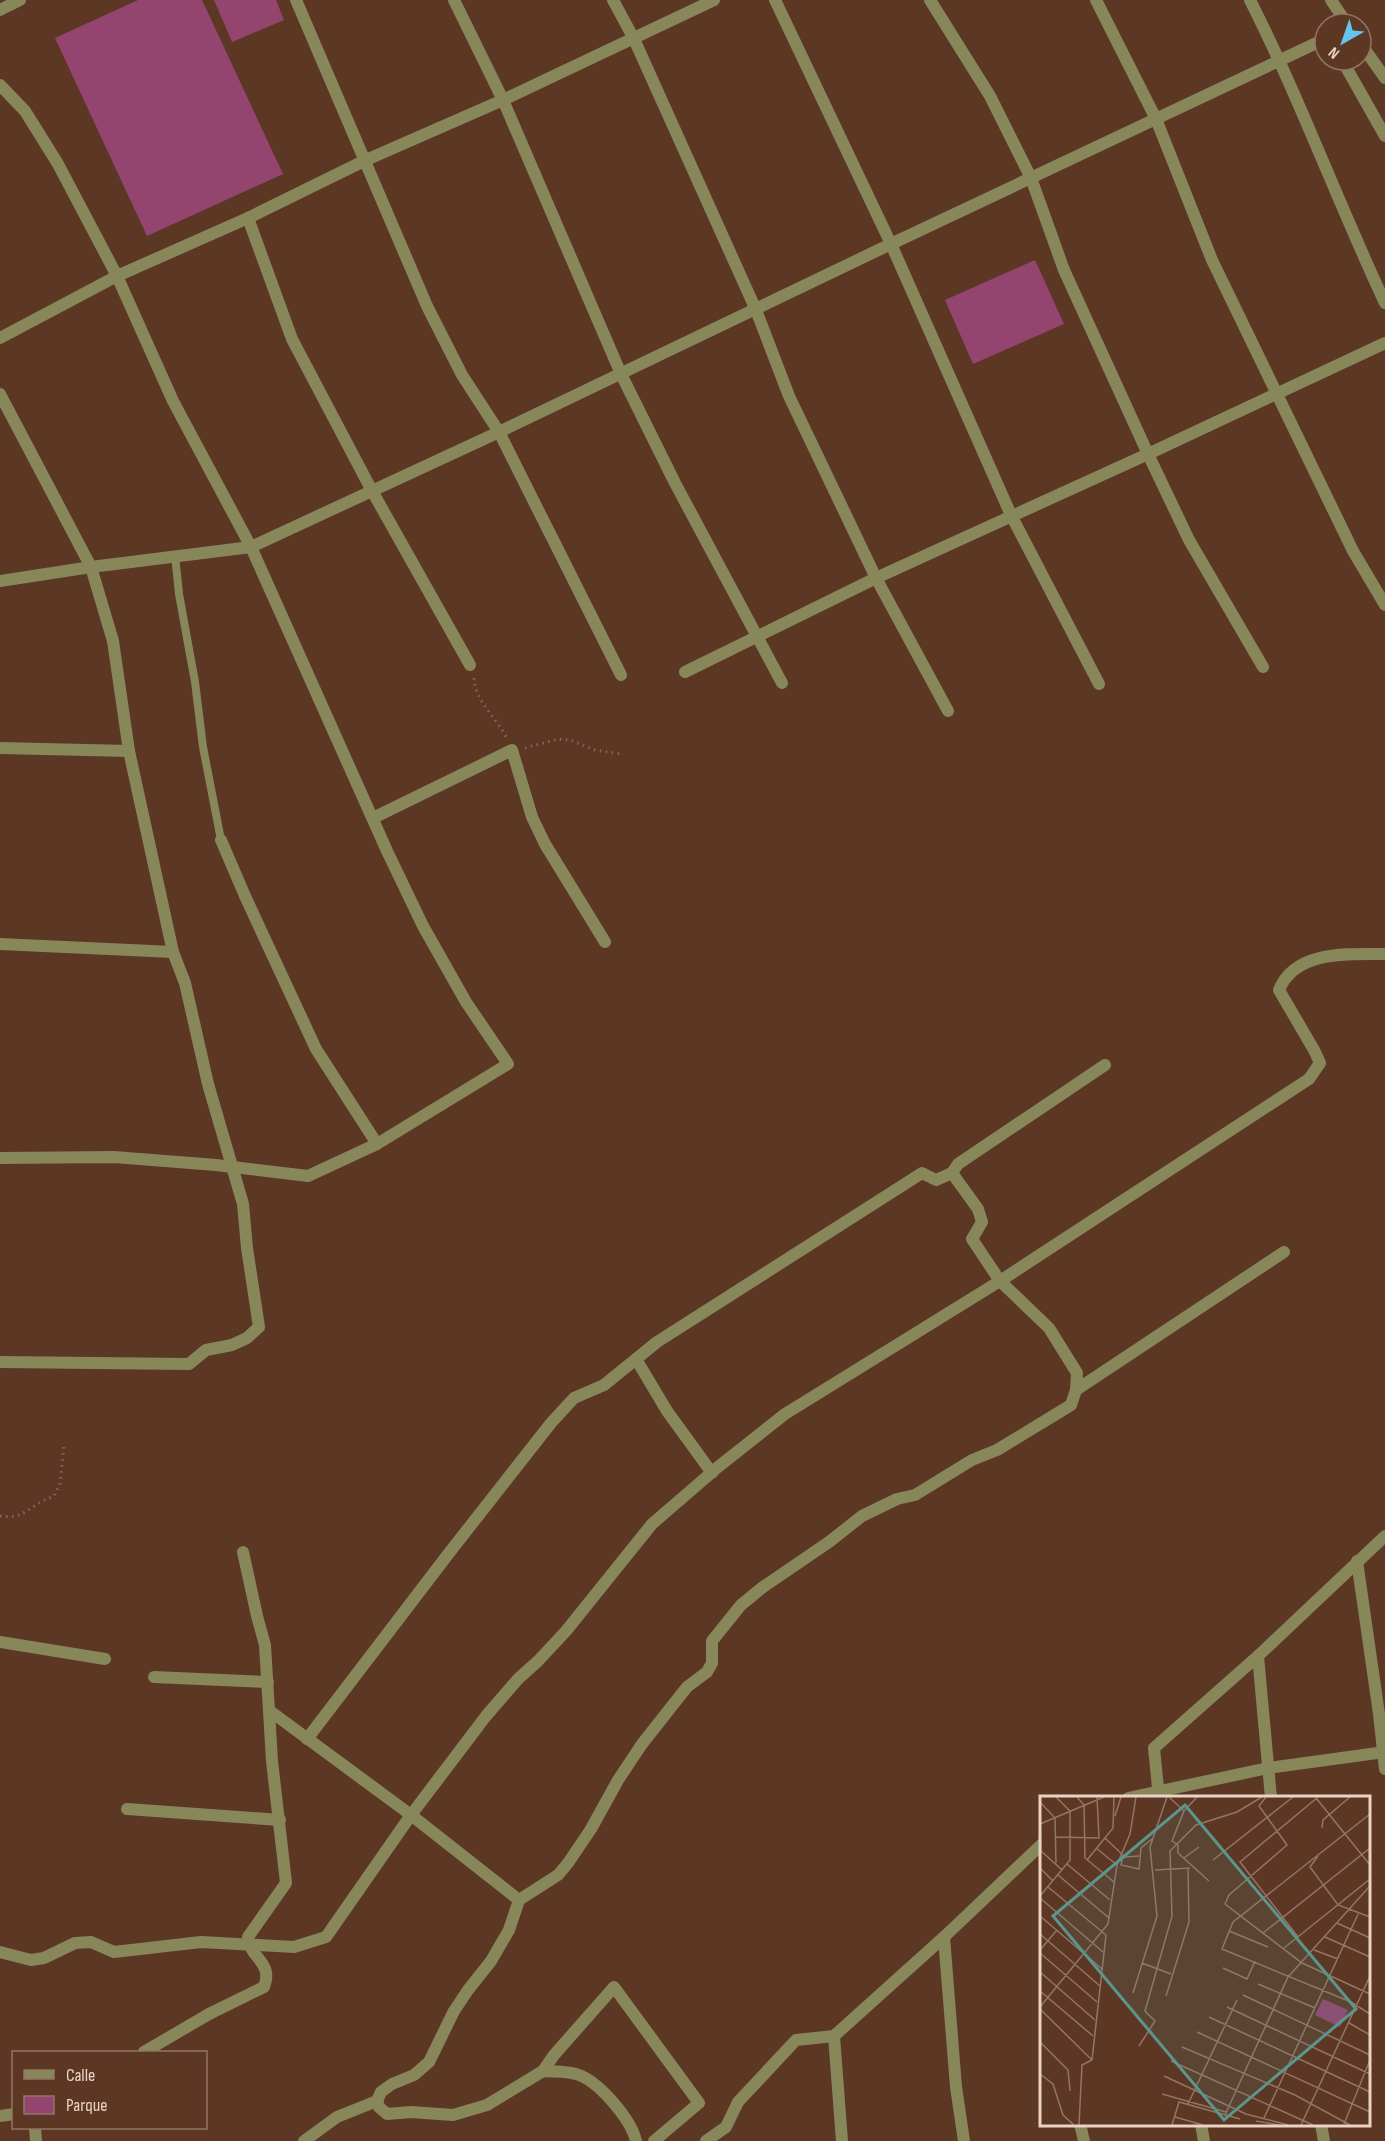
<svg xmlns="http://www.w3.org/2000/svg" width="1385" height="2141" font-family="'Sofia Sans Condensed',sans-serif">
  <rect width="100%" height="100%" fill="#5c3724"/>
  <g fill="#934570">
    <path d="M138,0H202L283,174L147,236L55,38Z"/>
    <path d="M214,0H276L284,20L232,42Z"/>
    <path d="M1035,260L1064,324L973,364L945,300Z"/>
  </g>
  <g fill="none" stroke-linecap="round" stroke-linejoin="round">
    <g stroke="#866655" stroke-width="3" stroke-dasharray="1.5 4.5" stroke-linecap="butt">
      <path d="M474,678C475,701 496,717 506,737"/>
      <path d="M525,748L558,739L570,740L595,750L621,754"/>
      <path d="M0,1516C18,1518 21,1515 36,1505C41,1501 48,1499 54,1496L60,1484L64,1445"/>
    </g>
    <path stroke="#878759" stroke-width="8" d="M175,555L179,594L195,682L203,747L221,840"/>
    <g stroke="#878759" stroke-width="12">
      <path d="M296,0L427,306L462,375L499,432L621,675"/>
      <path d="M454,0L503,100L621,374L675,483L782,683"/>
      <path d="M613,0L634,39L756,310L789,396L876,578L948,711"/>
      <path d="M775,0L891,244L1011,515L1099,684"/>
      <path d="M930,0L990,96L1031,178L1064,270L1148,454L1189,540L1263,667"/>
      <path d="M1096,0L1156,119L1212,260L1353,551L1385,605"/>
      <path d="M1250,0C1300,99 1338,203 1385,303"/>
      <path d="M1331,0L1347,24"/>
      <path d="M0,10L20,0"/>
      <path d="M1361,44L1385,78"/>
      <path d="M1342,60L1385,136"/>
      <path d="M0,85L25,111L58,164L117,276L173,401L251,547L387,851L423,926L466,1002L508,1064L377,1144L308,1176L216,1165L114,1157L0,1158"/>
      <path d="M248,218L292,339L371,489L470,665"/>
      <path d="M0,338L117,276L248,218L366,160L503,100L714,0"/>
      <path d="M0,394L91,567L113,641L129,751L173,952L185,983L208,1084L243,1204L247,1248L259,1327L247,1338L232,1345L206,1350L189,1364L0,1362"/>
      <path d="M0,581L91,567L251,547L499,432L891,244L1325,39"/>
      <path d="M685,672L876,578L1148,454L1385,343"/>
      <path d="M0,748L129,751"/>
      <path d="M373,818L512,750L532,817L545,844L605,942"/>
      <path d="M221,840L245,896L316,1049L377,1144"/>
      <path d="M0,944L173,952"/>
      <path d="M952,1173L978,1209L982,1222L972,1239L1000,1281L1049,1328L1077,1373L1076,1390"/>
      <path d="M636,1359L667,1411L712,1473"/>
      <path d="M1357,1561L1379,1714L1385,1769"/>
      <path d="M0,1642L105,1659"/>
      <path d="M1258,1656L1271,1798"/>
      <path d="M154,1677L268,1682"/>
      <path d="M270,1711L411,1815L519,1900"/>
      <path d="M307,1739L449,1553L551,1423L574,1398L604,1385L657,1342L922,1173L936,1180L952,1173L958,1164L1105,1065"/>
      <path d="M1128,1798L1268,1768L1385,1752"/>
      <path d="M1159,1798L1154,1748L1258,1656L1385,1536"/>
      <path d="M127,1809L280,1820"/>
      <path d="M944,1937L956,2087L964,2141"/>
      <path d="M0,1952L31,1960L44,1958L75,1943L91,1942L114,1952L201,1942L294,1947L326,1937L411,1815L486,1716L518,1679L538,1661L566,1631L652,1524L718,1467L785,1414L1000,1281L1309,1079L1320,1063L1314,1050L1279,990C1295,950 1348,954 1385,954"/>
      <path d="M834,2036L842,2141"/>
      <path d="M144,2052L209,2014L264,1987C274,1962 249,1958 248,1937L286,1883L272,1761L265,1645L257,1616L243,1552"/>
      <path d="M543,2071C553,2072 566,2071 576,2074C598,2080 631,2119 636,2141"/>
      <path d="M377,2101L379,2107L387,2114L411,2112L453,2115L487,2105L543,2071L554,2055L614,1987L699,2103L654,2141"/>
      <path d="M0,2116L14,2114"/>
      <path d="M1080,2124L1084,2141"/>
      <path d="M1201,2124L1204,2141"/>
      <path d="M1321,2124L1324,2141"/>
      <path d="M35,2128L36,2141"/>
      <path d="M304,2141L337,2117L377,2101L381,2092L392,2084L414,2075L429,2062L454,2011L468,1990L491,1961L509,1930L519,1900L558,1875L568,1863L591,1829L618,1780L642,1744L687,1687L707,1672L712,1663V1641L741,1605L763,1587L829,1542L862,1516L897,1499L915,1495L972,1460L997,1450L1071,1405L1076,1390L1284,1252"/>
      <path d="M706,2141L726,2127L738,2102L796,2040L834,2036L944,1937L1042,1844"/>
    </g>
  </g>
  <g transform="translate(1040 1796)">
    <rect width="330" height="330" fill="#5c3724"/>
    <path d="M283,203L308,214L300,231L275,219Z" fill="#934570"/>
    <path fill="none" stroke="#947565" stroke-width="1.5" d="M37,1L44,9L45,62L74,86M129,1L144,15M157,1L144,15L132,45L138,49V57L169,85M226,1L219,10L247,49L189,99L185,108L262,167L330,198M276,2L330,69M0,6L15,22L16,67M330,18L193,126L182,153L311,206L330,218M75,20L81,1M0,27L1,55M0,28L64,1M282,32L283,24L310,1M16,41L59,42L57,1M65,42L85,61L99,60M56,52L77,69M0,54L22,74M83,59L81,69L99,73L101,52L112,43M278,60L270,71L298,109L330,121M144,62L159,51M47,64L73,32L74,1M173,64L253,1M27,68L70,104M0,72L13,85M115,74L150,72M18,79L69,122M8,91L66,139L52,264M0,100L30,64V15L16,1M0,102L63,156M0,120L62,173M297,127L330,142M189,135L228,151M223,137L330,52M0,138L60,190M258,141L200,66L278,1M285,141L330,161M244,152L330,83M0,154L17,134M274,154L298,163M0,157L57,206M102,167L131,178M183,172L207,183L215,165M0,176L55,224M218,188L275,212M0,195L53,240M93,197L117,120L110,51L127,1M203,199L330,259M126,200L149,126L148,72M0,211L68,128L77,69L90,38L96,1M187,211L330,278M0,213L52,264M169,221L330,296M309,227L330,239M157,236L330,316M0,246L28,274L30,295M99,250L115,225L105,215L132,120L130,55L156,29L197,16L222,1M142,251L255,299L310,329M131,265L273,329M0,278L13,288L23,319L34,329M124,280L206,318L248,329M122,298L186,316M148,308L197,204M185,319L248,181L330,90M135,321L163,329M224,322L319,116M216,325L239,329M304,328L330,264M39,329L42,269L52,264M132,329L139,306L200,323M261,329L330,180"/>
    <path fill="#5b968d" fill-opacity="0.15" stroke="#5b968d" stroke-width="3" d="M145,9L316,213L184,324L13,120Z"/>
    <rect width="330" height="330" fill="none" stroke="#e9d2c6" stroke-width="3"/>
  </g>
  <rect x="12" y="2051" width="195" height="78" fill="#5c3724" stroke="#947565" stroke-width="1.5"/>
  <rect x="24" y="2070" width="30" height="9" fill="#878759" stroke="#947565" stroke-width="1.5"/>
  <text x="66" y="2081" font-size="18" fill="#e9d2c6">Calle</text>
  <rect x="24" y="2096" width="30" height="18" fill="#934570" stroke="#947565" stroke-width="1.5"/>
  <text x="66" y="2111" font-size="18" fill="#e9d2c6">Parque</text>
  <g transform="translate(1343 42) rotate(220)"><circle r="28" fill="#5c3724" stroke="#947565" stroke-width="1.5"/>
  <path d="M0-4.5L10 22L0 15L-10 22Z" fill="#64c5ee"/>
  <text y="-9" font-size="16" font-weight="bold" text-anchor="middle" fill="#e9d2c6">N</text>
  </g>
</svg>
